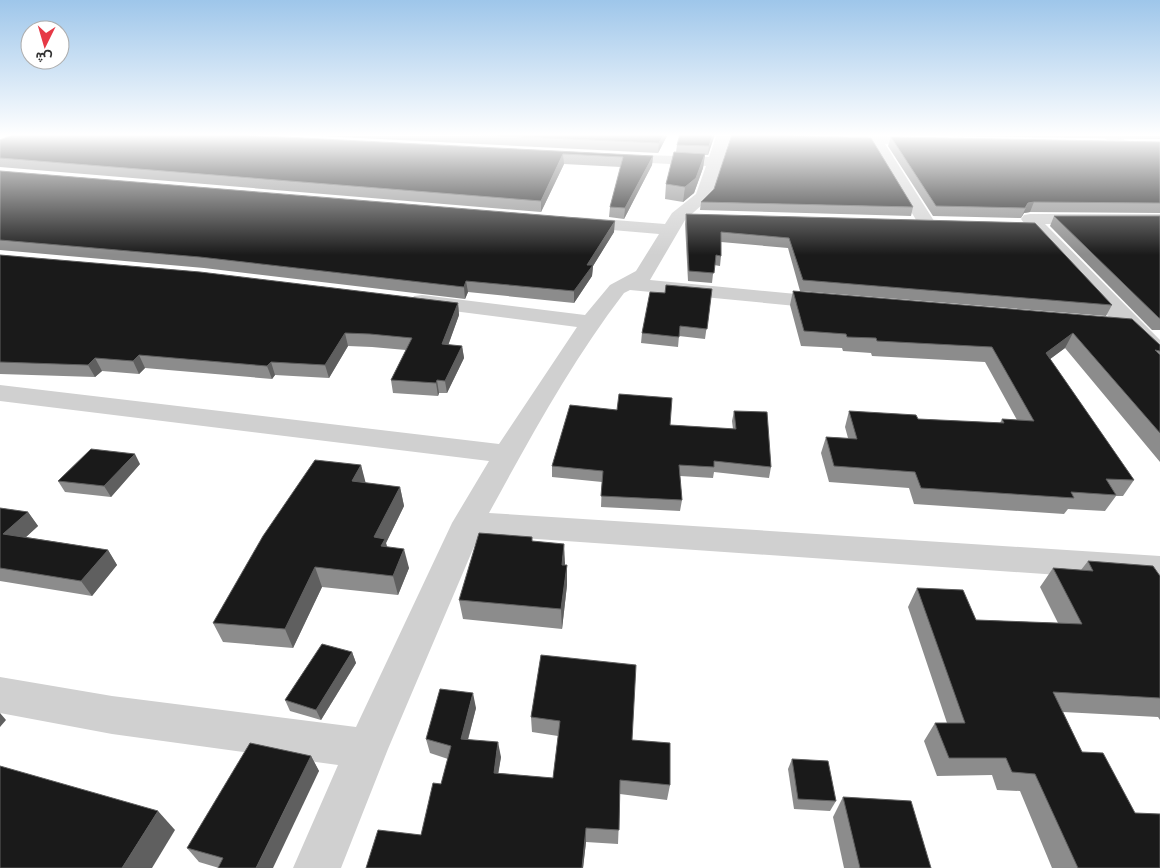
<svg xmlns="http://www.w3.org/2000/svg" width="1160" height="868" font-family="Figtree,Vazirmatn,sans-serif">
  <rect width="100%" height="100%" fill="#fff"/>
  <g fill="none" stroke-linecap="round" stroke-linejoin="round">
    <g fill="#d0d0d0" fill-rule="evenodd">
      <path d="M717,134H731L712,196L685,220L650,280L828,297L836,298L839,303L836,308L828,309L630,290L624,293C572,361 530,438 489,513L1160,556V582L479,535L388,749L341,868H293L338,765L112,734L0,713V677L112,696L356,727L452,523L489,461L0,401V385L499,444L577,327L422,307L414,306L411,301L414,296L422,295L585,315L610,285L636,271L659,234L577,227L571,226L568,222L571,218L577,217L665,224L672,213L696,194L706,166L615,161L610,160L608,157L610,154L709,157Z"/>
      <path d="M1097,134H1114L1160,159V170Z"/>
      <path d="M834,135L931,138L933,141L931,144L926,145L885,144L936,224L933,228H921L870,144L829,142L827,139L829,136Z"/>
      <path d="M1030,214H1160V224H1045L1160,340V360C1136,354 1046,247 1024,223L1021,219L1024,215Z"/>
    </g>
  </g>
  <g fill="#8c8c8c">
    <path d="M281,134H668L658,153Z"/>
    <path d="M680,134H715L708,155H705L703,168L694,193L683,202L665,199L666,184L676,152L677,145Z"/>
    <path d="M814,134H1160V139Z"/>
    <path d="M891,137L1160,142V213L1030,212L1024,213L1021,218L933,216L888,146Z"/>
    <path d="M0,140L653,156L652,165L624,219L609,217L610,207L621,167L564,164L541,212L0,167Z"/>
    <path d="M0,171L614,232L593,266L592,276L574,303L468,292L465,299L204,268L0,250Z"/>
    <path d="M701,202L913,207L911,216L700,210Z"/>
    <path d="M686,214L1112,305L1106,316L800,291L788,248L721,242V256L720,266L714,265L712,283L688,281L685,224Z"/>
    <path d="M1054,216H1160V330H1152L1050,226Z"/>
    <path d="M0,255L458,303L459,315L448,345L462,346L464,358L447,393H439L438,396L393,393L391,380L406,350L372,347L348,346L329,378L275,375L272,379L145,368L139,374L102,371L95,377L0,374Z"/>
    <path d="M712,289L705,339L679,336L678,347L641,343L642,333L665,293Z"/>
    <path d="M793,291L1160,345V462L1065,348L1050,359L1134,480L1123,496H1116L1105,511L1068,509L1064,514L914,504L909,488L829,482L821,453L826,437L848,438L845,427L849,411L918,419L1000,423L1002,419L1017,420L985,362L872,356L871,353L843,351L842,348L801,346L790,305Z"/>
    <path d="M734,411L771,467L769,478L714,472L713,478L680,476L682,500L680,511L601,507L602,482L552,477V466L670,425L733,429L732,421Z"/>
    <path d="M140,464L111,497L65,492L58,481Z"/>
    <path d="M361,465L365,483L400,487L404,506L386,543L387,547L409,568L398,595L322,587L293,648L223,642L213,623Z"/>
    <path d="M0,508L28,512L38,526L26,537L108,550L117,565L92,596L0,581Z"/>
    <path d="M532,541L565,563V565H567V585L562,629L463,619L459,600Z"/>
    <path d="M1088,561L1160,576V720L1158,717L1063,712L1082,752L1160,868H1052L1020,791L997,790L992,775L937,776L924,741L935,723H947L908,607L917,588L976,620L1058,623L1040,587L1053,568L1081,570Z"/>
    <path d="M352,652L356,663L321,720L290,711L285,700Z"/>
    <path d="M541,655L632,740L670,785L667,800L620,794L618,844L586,842L583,868H366L421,835L441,784L448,759L430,753L426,739L476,708L468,740L501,757L498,773L553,778L558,736L532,732L531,717Z"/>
    <path d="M311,756L319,771L219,868L199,862L187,848Z"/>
    <path d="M792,759L836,801L830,811L794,809L788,769Z"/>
    <path d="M843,797L931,868H844L833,817Z"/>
  </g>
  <g fill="#5f5f5f">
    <path d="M664,134H668L658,153L659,143Z"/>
    <path d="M713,134H715L708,155L709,146Z"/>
    <path d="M563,154L564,164L541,212V201Z"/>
    <path d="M705,154L703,168L694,193L683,202L685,187Z"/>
    <path d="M653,156L652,165L624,219L625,208Z"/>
    <path d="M1034,202L1030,212L1024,213L1021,218L1028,203Z"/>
    <path d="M615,221L614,232L593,266L592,276L574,303V291L587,265Z"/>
    <path d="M466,281L468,292L465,299L464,287Z"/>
    <path d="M458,303L459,315L444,357L442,344Z"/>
    <path d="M345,333L348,346L329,378L325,365Z"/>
    <path d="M1073,333L1065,348L1038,368L1046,353Z"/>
    <path d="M462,346L464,358L447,393L445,381Z"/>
    <path d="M139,355L145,368L139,374L133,361Z"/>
    <path d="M95,358L102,371L95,377L88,365Z"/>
    <path d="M271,362L275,375L272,379L267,366Z"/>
    <path d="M437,380L439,393L438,396L436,383Z"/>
    <path d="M135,454L140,464L111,497L104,486Z"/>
    <path d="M361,465L366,484L352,481Z"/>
    <path d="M400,487L404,506L386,543L390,558L374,537Z"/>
    <path d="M28,512L38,526L14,548L3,534Z"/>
    <path d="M564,544L565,563L562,584V565Z"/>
    <path d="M404,549L409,568L398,595L393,576Z"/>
    <path d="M108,550L117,565L92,596L81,581Z"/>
    <path d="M567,565V585L562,629L561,609Z"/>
    <path d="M315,567L322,587L293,648L285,629Z"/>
    <path d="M352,652L356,663L321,720L316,710Z"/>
    <path d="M473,693L476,708L464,754L461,739Z"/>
    <path d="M0,713L6,720L0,727Z"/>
    <path d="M498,742L501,757L496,787L494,773Z"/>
    <path d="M311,756L319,771L273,868H256Z"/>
    <path d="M158,811L175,830L152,868H122Z"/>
    <path d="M586,828V842L583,868H582Z"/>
  </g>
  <g fill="#1a1a1a" stroke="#5f5f5f">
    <path d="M14,134H225L653,156L625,208L610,207L623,157L563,154L541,201L0,158V140Z"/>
    <path d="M459,134H664L659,143Z"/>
    <path d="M680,134H713L709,146L677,145Z"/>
    <path d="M732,134H759L871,138L913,207L701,202L714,189Z"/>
    <path d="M891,137L1160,142V203L1034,202L1028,203L1025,208L936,206Z"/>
    <path d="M674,152L705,154L696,178L685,187L666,184Z"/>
    <path d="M0,171L615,221L587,265H593L574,291L466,281L464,287L200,257L0,240Z"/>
    <path d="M686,214L1035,223L1112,305L803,280L789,238L721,232V256L716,255L714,273L689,271Z"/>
    <path d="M1054,216H1160V318H1159Z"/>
    <path d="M0,255L200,272L458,303L442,344L462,346L445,381L437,380L436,383L391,380L412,338L370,334L345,333L325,365L271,362L267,366L139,355L133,361L95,358L88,365L0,362Z"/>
    <path d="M666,285L712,289L707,329L680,326L679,337L642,333L650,292L665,293Z"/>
    <path d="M793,291L1132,319L1160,345V351L1155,350L1160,355V433L1073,333L1046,353L1134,480L1106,479L1116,495L1071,492L1074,498L921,488L915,472L834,466L826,437L857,439L849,411L916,415L918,419L1004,423L1002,419L1034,421L992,347L877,341L876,338L847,337L846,334L804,331Z"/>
    <path d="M619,394L672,398L670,425L736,429L734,411L767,412L771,467L714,461V467L679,465L682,500L601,496L603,471L552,466L570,405L617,410Z"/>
    <path d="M91,449L135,454L104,486L58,481Z"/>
    <path d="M315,460L361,465L352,481L400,487L374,537L385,539L381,546L404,549L393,576L315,567L285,629L213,623L263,536Z"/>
    <path d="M0,508L28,512L3,534L108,550L81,581L0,568Z"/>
    <path d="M479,533L532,537V541L564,544L562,565H567L561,609L459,600Z"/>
    <path d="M1088,561L1153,566L1160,576V698L1053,692L1082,752L1103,753L1135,813L1160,814V868H1078L1035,774L1012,772L1006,758H949L935,723H965L917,588L963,590L976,620L1082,624L1053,568L1093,571Z"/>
    <path d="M322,644L352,652L316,710L285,700Z"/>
    <path d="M541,655L636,665L632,740L670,743V785L620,780L619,830L586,828L582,868H366L378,830L421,835L433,783L441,784L451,746L426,739L440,689L473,693L461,739L498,742L494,773L553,778L560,721L531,717Z"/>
    <path d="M250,743L311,756L256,868H218L223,858L187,848Z"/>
    <path d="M792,759L828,761L836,801L798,799Z"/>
    <path d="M0,766L158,811L122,868H0Z"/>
    <path d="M843,797L911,801L931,868H860Z"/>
  </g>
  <linearGradient id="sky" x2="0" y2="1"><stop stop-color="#9ec6ea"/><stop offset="0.53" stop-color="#fff"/><stop offset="1" stop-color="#fff" stop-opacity="0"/></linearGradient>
  <rect width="1160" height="255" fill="url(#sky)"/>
  <g transform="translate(45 45) rotate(185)"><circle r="24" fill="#ffffff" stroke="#adadad"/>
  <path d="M0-4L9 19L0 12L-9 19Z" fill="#e63946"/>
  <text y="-8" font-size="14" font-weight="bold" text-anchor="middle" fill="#333333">ش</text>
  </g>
</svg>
